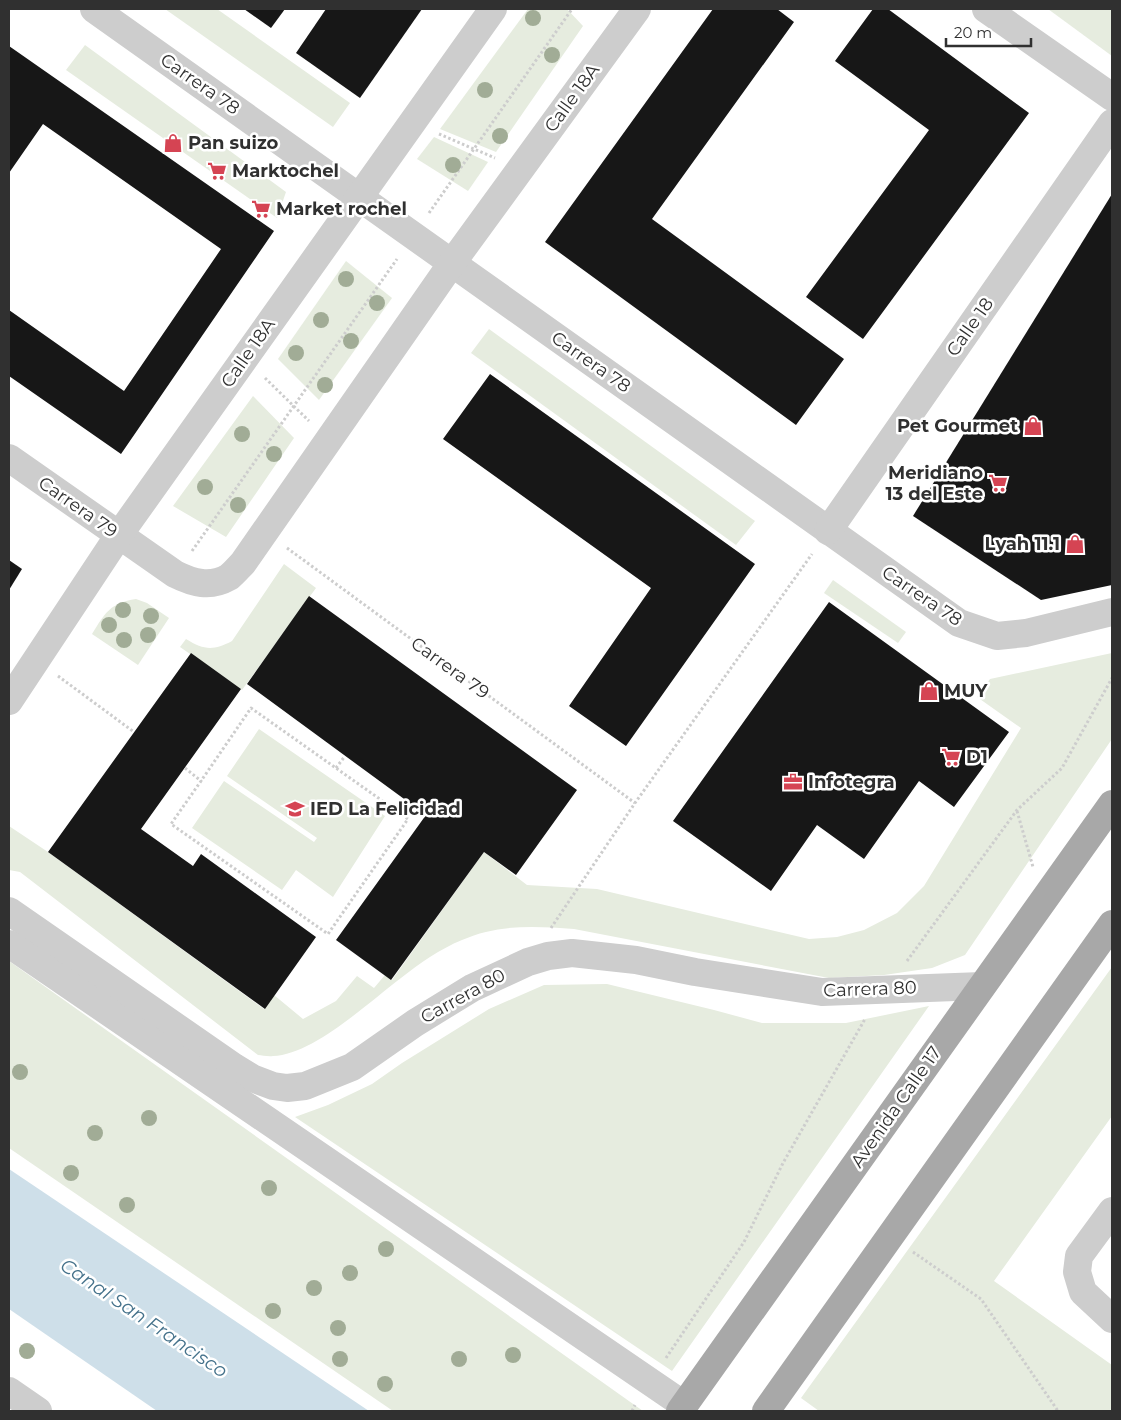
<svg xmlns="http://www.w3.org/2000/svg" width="1121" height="1420" font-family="Montserrat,sans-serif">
  <rect width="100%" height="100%" fill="#fff"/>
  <g fill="#e6ecdf">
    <path d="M165,9H217L350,103L333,127Z"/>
    <path d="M528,9H567L583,26L496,152L440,129Z"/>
    <path d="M1048,9H1112V56Z"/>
    <path d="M85,45L286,192L277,218L66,70Z"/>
    <path d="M434,137L488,162L468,191L417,159Z"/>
    <path d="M346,261L392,298L319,400L278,359Z"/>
    <path d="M489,329L755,521L736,545L471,353Z"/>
    <path d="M253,396L294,438L226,537L173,506Z"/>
    <path d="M284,564L316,588L242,690L180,647L186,639C204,650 213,651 232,641Z"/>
    <path d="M833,580L906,632L898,643L824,593Z"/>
    <path d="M136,599L147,603L169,618L138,665L92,634C105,613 110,603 136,599Z"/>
    <path d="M1112,653V739L965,955L932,968L884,975L829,978L574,929C535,926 498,924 462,940C440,949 420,963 401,978C369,1002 313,1055 273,1056C268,1057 262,1055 258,1055L20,872L9,870V826L48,852L264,1009L274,995L303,1019L336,1001L357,976L374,988L385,975L392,980L484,852L527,885L597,889L809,939L837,937L864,930L897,913L924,886L1021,728L977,697L990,679Z"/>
    <path d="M259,729L385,816L333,897L296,870L282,890L192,828L224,781L314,842L317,838L227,776Z"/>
    <path d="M9,961L643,1411H393L9,1148Z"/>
    <path d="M1112,967V1116L994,1281L1112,1365V1411H819L801,1398Z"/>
    <path d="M607,984L714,1010L762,1023H846L929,1006L672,1371L295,1117L328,1105L372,1084L402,1063L489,1009L544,985Z"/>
  </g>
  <path fill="#cedfe9" d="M9,1169L369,1411H157L9,1309Z"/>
  <g fill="#171717">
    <path d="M244,9H285L271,28Z"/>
    <path d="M326,9H422L360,98L296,53Z"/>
    <path d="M713,9H777L794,22L652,219L844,359L796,425L545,242Z"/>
    <path d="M873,9H888L1029,113L863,339L806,297L929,130L835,61Z"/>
    <path d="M9,46L274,231L121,454L9,376V310L124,391L221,249L43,124L9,173Z"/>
    <path d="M1112,194V585L1041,600L913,516Z"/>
    <path d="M490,374L755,564L626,746L569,706L651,588L443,439Z"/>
    <path d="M9,560L22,569L9,590Z"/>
    <path d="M309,596L577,790L516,875L484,852L391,980L336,940L426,815L247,684Z"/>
    <path d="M829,602L1009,732L954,807L919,781L864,859L817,825L771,891L673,821Z"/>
    <path d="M191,653L241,689L141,829L193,866L201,854L316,937L265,1009L48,852Z"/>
  </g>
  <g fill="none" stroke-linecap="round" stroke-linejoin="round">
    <g stroke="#cdcdcd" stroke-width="3" stroke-dasharray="2.5 2.5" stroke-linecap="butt">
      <path d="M439,134L495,158"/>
      <path d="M429,213L572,9"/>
      <path d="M265,378L309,421"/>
      <path d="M287,548L635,803"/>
      <path d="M192,551L397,259"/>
      <path d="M58,676L134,732"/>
      <path d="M185,768L201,781L171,824L328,934L408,819L251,708L201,781"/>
      <path d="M336,768L345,756"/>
      <path d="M1017,811L1033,867"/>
      <path d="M551,928L635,803L812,554"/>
      <path d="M907,961L1017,810L1062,768L1112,678"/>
      <path d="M913,1252L981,1299L1058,1411"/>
      <path d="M666,1358L744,1242L783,1163L865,1019"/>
      <path d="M632,1411L635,1405"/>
    </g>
    <g stroke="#cdcdcd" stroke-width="28">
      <path d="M94,9L959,623L997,636L1026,633L1112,612"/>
      <path d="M986,9L1112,97"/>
      <path d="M9,458L175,574C193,583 210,588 229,577C234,573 239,567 243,563L452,263L637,9"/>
      <path d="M828,531L1112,123"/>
      <path d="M9,701L119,535L493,9"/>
      <path d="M9,911L234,1067L252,1078L273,1086L287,1088L305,1086L352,1067L415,1023L472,988L528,962L548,956L572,953L636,960L695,972L822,992L982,986"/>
      <path d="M9,944L684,1405"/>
      <path d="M1112,1211L1079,1256L1077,1272L1083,1292L1112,1319"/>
      <path d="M9,1391L38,1411"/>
    </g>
    <g stroke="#a8a8a8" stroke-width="28">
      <path d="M680,1411L1112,804"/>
      <path d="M766,1411L1112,924"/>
    </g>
  </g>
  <g fill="#a1ac96">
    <circle cx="533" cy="18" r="8"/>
    <circle cx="552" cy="55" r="8"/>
    <circle cx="485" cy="90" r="8"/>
    <circle cx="500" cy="136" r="8"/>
    <circle cx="453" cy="165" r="8"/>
    <circle cx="346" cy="279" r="8"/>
    <circle cx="377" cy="303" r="8"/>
    <circle cx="321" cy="320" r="8"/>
    <circle cx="351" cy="341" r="8"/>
    <circle cx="296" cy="353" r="8"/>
    <circle cx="325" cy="385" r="8"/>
    <circle cx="242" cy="434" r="8"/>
    <circle cx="274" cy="454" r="8"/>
    <circle cx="205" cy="487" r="8"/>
    <circle cx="238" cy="505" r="8"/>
    <circle cx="123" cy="610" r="8"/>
    <circle cx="151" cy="616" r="8"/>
    <circle cx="109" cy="625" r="8"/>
    <circle cx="148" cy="635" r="8"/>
    <circle cx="124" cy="640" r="8"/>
    <circle cx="20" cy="1072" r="8"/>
    <circle cx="149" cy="1118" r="8"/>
    <circle cx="95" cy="1133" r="8"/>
    <circle cx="71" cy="1173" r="8"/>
    <circle cx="269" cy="1188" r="8"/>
    <circle cx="127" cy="1205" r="8"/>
    <circle cx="386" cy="1249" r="8"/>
    <circle cx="350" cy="1273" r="8"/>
    <circle cx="314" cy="1288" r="8"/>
    <circle cx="273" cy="1311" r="8"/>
    <circle cx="338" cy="1328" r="8"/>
    <circle cx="27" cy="1351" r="8"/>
    <circle cx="513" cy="1355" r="8"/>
    <circle cx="340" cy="1359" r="8"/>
    <circle cx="459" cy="1359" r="8"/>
    <circle cx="385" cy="1384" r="8"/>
  </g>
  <defs>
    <g id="shop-bare" transform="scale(1.5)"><path d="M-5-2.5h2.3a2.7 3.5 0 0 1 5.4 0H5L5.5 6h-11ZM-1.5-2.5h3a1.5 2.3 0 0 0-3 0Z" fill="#d54453" stroke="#fff" stroke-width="2.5" paint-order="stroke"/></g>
    <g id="supermarket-bare" transform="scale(1.5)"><path d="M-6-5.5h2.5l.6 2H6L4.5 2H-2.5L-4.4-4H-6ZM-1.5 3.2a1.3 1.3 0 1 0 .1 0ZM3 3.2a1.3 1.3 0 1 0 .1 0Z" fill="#d54453" stroke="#fff" stroke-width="2.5" paint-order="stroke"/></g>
    <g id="office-bare" transform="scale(1.5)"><path d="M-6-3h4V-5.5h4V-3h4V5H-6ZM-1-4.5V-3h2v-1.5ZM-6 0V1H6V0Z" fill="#d54453" stroke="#fff" stroke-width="2.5" paint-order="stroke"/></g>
    <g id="school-bare" transform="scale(1.5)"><path d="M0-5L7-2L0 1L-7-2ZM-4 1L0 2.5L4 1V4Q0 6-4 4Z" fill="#d54453" stroke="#fff" stroke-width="2.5" paint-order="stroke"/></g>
  </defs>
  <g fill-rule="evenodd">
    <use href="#shop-bare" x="173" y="143"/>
    <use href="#supermarket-bare" x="217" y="171"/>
    <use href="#supermarket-bare" x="261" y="209"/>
    <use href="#shop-bare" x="1033" y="426"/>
    <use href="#supermarket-bare" x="998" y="483"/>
    <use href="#shop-bare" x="1075" y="544"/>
    <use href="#shop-bare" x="929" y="691"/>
    <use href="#supermarket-bare" x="951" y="757"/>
    <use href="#office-bare" x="793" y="782"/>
    <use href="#school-bare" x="295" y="809"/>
  </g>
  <g text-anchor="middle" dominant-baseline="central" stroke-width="5" stroke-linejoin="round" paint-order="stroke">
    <g font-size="18" fill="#303030" stroke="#fff">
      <text transform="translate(200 84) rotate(35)">Carrera 78</text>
      <text transform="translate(572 98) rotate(-54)">Calle 18A</text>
      <text transform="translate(970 327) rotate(-55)">Calle 18</text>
      <text transform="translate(248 353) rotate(-55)">Calle 18A</text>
      <text transform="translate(591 362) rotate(35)">Carrera 78</text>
      <text transform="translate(78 507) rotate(35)">Carrera 79</text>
      <text transform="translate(922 596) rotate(34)">Carrera 78</text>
      <text transform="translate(450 668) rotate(36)">Carrera 79</text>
      <text transform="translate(870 989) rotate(-2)">Carrera 80</text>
      <text transform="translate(463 996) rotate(-29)">Carrera 80</text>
      <text transform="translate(896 1107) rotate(-55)">Avenida Calle 17</text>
    </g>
    <g font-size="18" font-weight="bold" fill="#303030" stroke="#fff" text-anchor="start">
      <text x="188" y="143">Pan suizo</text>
      <text x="232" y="171">Marktochel</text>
      <text x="276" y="209">Market rochel</text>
      <text x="1018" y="426" text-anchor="end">Pet Gourmet</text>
      <text x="983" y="473" text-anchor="end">Meridiano<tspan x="983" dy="21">13 del Este</tspan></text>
      <text x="1060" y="544" text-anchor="end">Lyah 11.1</text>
      <text x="944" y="691">MUY</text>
      <text x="966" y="757">D1</text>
      <text x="808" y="782">Infotegra</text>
      <text x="310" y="809">IED La Felicidad</text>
    </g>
    <g font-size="19" font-style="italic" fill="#45728b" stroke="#fff">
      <text transform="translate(144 1318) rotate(34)">Canal San Francisco</text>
    </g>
  </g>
  <rect width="1121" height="1420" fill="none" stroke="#303030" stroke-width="20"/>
  <path d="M946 38v8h85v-8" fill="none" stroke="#303030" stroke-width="2.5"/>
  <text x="954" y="38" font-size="15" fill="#303030" stroke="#ffffff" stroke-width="4" paint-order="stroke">20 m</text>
</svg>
